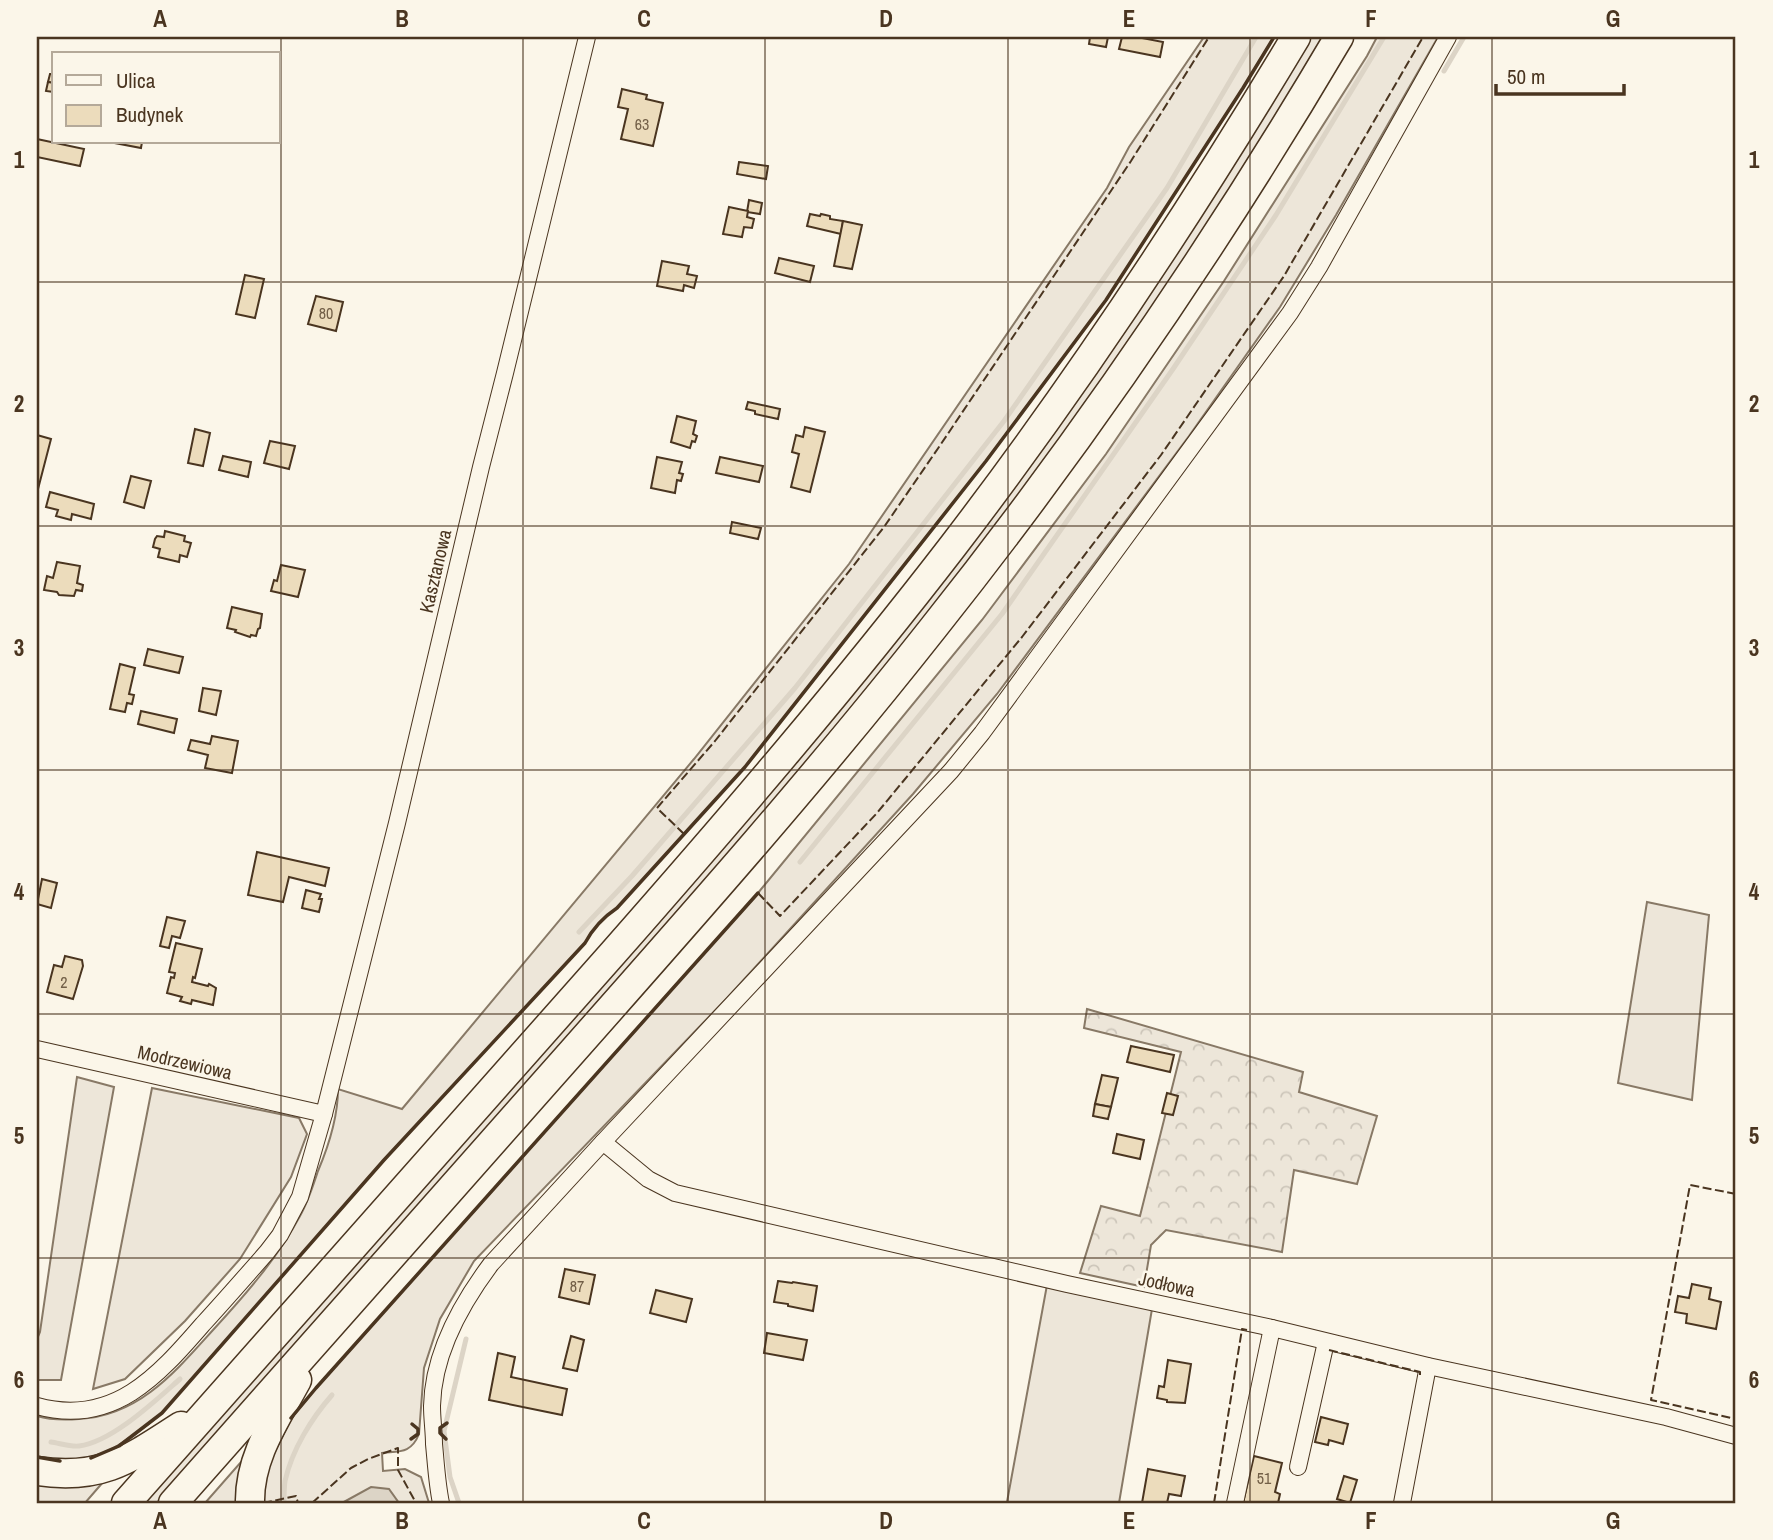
<svg xmlns="http://www.w3.org/2000/svg" width="1773" height="1540" font-family="'Archivo Narrow',sans-serif">
  <defs>
    <pattern id="forest-crowns" width="20" height="18" patternUnits="userSpaceOnUse" patternTransform="scale(1.75)"><rect width="20" height="18" fill="#ede6d9"/><path d="M2 6a3 3 0 1 1 6 0M12 15a3 3 0 1 1 6 0" fill="none" stroke="#cdc6ba"/></pattern>
  </defs>
  <rect width="100%" height="100%" fill="#fbf6e9"/>
  <g fill="#ede6d9" stroke="#887966" stroke-width="2">
    <path d="M1204,37H1274L1243,88L1106,300L986,461L745,767L617,908C602,918 593,928 585,943L384,1160L162,1413C133,1436 104,1462 64,1461C55,1461 46,1458 37,1457V1416C50,1420 65,1420 79,1419C139,1416 175,1372 213,1330C245,1295 277,1259 300,1216C308,1202 313,1186 318,1171C329,1145 338,1117 338,1089L402,1109L694,759L849,564L1107,188L1129,147Z"/>
    <path d="M1310,37H1324L1260,144L1178,272L1012,510L822,751L157,1503H139L602,983L1248,138Z"/>
    <path d="M1377,37H1438L1336,215L1280,307L1189,436L997,694L913,794L727,998L474,1261L440,1319L424,1368L419,1434C411,1454 399,1451 382,1453L383,1471L405,1469L421,1477L429,1503H263L267,1467L292,1417L316,1388L758,893L982,620L1106,454L1224,281L1367,56Z"/>
    <path d="M1647,902L1709,915L1692,1100L1618,1083Z"/>
    <path d="M77,1077L114,1087L61,1380H37V1339L40,1332Z"/>
    <path d="M152,1088L299,1118L307,1134L291,1177L240,1259L185,1321L125,1379L93,1389Z"/>
    <path d="M1047,1285L1152,1309L1119,1503H1014L1007,1502Z"/>
    <path d="M248,1454L240,1503H205Z"/>
    <path d="M104,1481L85,1503H37V1483Z"/>
  </g>
  <path fill="url(#forest-crowns)" stroke="#887966" stroke-width="2" d="M1087,1009L1303,1072L1299,1092L1377,1116L1357,1184L1294,1170L1282,1252L1166,1230L1151,1245L1144,1287L1080,1273L1101,1206L1140,1216L1181,1052L1084,1028Z"/>
  <path fill="#dcd4c6" stroke="#887966" stroke-width="2" d="M371,1487L389,1489L399,1503H342Z"/>
  <g fill="none" stroke-linecap="round" stroke-linejoin="round">
    <g stroke="#dcd4c6" stroke-width="5">
      <path d="M1444,71L1464,37"/>
      <path d="M800,862L1002,614L1173,369L1276,215L1384,37"/>
      <path d="M579,932L632,876L795,688L1004,421L1167,188L1256,37"/>
      <path d="M51,1442C59,1443 70,1447 79,1446C112,1442 155,1401 180,1379"/>
      <path d="M284,1503C284,1496 284,1488 285,1481C292,1450 311,1419 332,1395"/>
      <path d="M459,1503L450,1477L444,1431L466,1339"/>
    </g>
  </g>
  <g fill="#ecdcbc" stroke="#4a3520" stroke-width="2">
    <path d="M1090,37H1108L1106,47L1089,44Z"/>
    <path d="M1122,37H1137L1163,42L1160,57L1119,49Z"/>
    <path d="M50,74H54V83L48,82Z"/>
    <path d="M48,82L54,83V92L46,91Z"/>
    <path d="M622,89L647,95L646,99L663,103L653,146L621,139L628,109L618,107Z"/>
    <path d="M37,139L84,149L80,166L37,157Z"/>
    <path d="M116,142H142L141,148L115,143Z"/>
    <path d="M739,162L768,166L766,179L737,174Z"/>
    <path d="M749,200L762,203L760,214L747,212Z"/>
    <path d="M729,207L748,211L747,217L754,219L752,228L744,227L742,237L723,234Z"/>
    <path d="M810,214L820,216L821,214L830,216V219L843,221L841,234L807,226Z"/>
    <path d="M843,221L862,225L852,269L834,266Z"/>
    <path d="M779,258L814,266L810,282L775,273Z"/>
    <path d="M662,261L689,266L687,274L697,276L694,288L684,285L683,291L657,286Z"/>
    <path d="M245,275L264,279L255,318L236,314Z"/>
    <path d="M316,296L343,302L336,331L308,324Z"/>
    <path d="M748,402L780,409L778,419L755,414V411L746,409Z"/>
    <path d="M677,416L696,421L693,434L697,436L695,442L692,441L690,448L671,442Z"/>
    <path d="M805,427L825,432L810,492L791,487L799,454L792,452L796,435L803,437Z"/>
    <path d="M195,429L210,433L203,466L188,463Z"/>
    <path d="M37,435L51,439L38,489L37,488Z"/>
    <path d="M270,441L295,446L289,469L264,463Z"/>
    <path d="M223,456L251,462L248,477L219,470Z"/>
    <path d="M657,457L682,462L679,473L683,474L681,481L677,480L675,493L651,488Z"/>
    <path d="M720,457L763,466L759,482L716,473Z"/>
    <path d="M131,476L151,481L144,508L124,502Z"/>
    <path d="M50,492L94,504L91,519L72,514L71,520L56,516L58,510L46,507Z"/>
    <path d="M732,522L761,528L758,539L730,533Z"/>
    <path d="M165,531L185,536L184,541L191,543L187,557L180,555L179,562L158,557L160,549L153,547L155,539L157,536L164,537Z"/>
    <path d="M57,562L80,566L77,583L83,585L82,591L76,590L74,596L59,595L57,592L44,590L47,576L53,578Z"/>
    <path d="M281,565L305,570L298,597L271,591L274,580L277,581Z"/>
    <path d="M232,607L262,614L260,628L258,629L256,636L251,635L250,637L235,632L236,630L227,628Z"/>
    <path d="M148,649L183,657L179,673L144,665Z"/>
    <path d="M120,664L135,668L129,694L134,695L132,704L127,703L125,712L110,709Z"/>
    <path d="M203,688L221,691L216,715L199,711Z"/>
    <path d="M141,711L177,719L174,733L138,724Z"/>
    <path d="M212,736L238,741L232,773L205,768L208,755L188,750L191,740L210,744Z"/>
    <path d="M257,852L329,868L325,886L289,877L283,902L248,895Z"/>
    <path d="M42,879L57,883L51,908L37,904Z"/>
    <path d="M306,890L321,894L319,899H322L319,912L302,908Z"/>
    <path d="M167,917L185,921L180,938L172,936L169,948L160,946Z"/>
    <path d="M176,943L202,949L195,978L193,977L192,982L208,986L209,984L216,988L213,1005L192,1000L191,1004L180,1001L182,997L167,993L171,977L174,978L175,973L169,972Z"/>
    <path d="M65,956L82,960L83,966L73,999L47,992L54,965L62,967Z"/>
    <path d="M1131,1046L1174,1055L1170,1072L1127,1062Z"/>
    <path d="M1102,1075L1118,1078L1111,1107L1095,1104Z"/>
    <path d="M1167,1093L1178,1096L1173,1115L1162,1113Z"/>
    <path d="M1095,1104L1111,1107L1108,1119L1093,1116Z"/>
    <path d="M1117,1134L1144,1140L1140,1159L1113,1153Z"/>
    <path d="M565,1269L595,1275L589,1304L559,1297Z"/>
    <path d="M778,1281L792,1283L793,1282L817,1286L813,1311L788,1306V1304L774,1302Z"/>
    <path d="M1692,1284L1711,1288L1709,1299L1721,1302L1716,1329L1686,1323L1687,1314L1675,1312L1678,1296L1689,1298Z"/>
    <path d="M656,1290L692,1299L686,1322L650,1313Z"/>
    <path d="M767,1333L807,1340L803,1360L764,1353Z"/>
    <path d="M571,1336L584,1340L577,1371L563,1368Z"/>
    <path d="M498,1353L515,1357L511,1377L567,1389L562,1415L489,1400Z"/>
    <path d="M1168,1360L1191,1364L1185,1403L1167,1402V1400L1157,1398L1159,1386L1164,1387Z"/>
    <path d="M1321,1417L1348,1424L1343,1444L1329,1440L1328,1445L1315,1442Z"/>
    <path d="M1254,1456L1282,1463L1275,1492L1280,1494L1278,1503H1243Z"/>
    <path d="M1148,1469L1185,1476L1181,1496L1169,1494L1167,1503H1142Z"/>
    <path d="M1344,1476L1357,1480L1350,1503L1337,1499Z"/>
  </g>
  <g fill="none" stroke-linecap="round" stroke-linejoin="round">
    <g stroke="#4a3520" stroke-width="18">
      <g id="street">
        <path d="M37,1049L324,1114"/>
        <path d="M603,1142L648,1179L675,1193L1067,1284L1272,1328L1428,1366L1666,1417L1736,1436"/>
        <path d="M37,1406C113,1427 158,1376 203,1324C225,1300 246,1276 267,1252L280,1235L300,1197L324,1114L397,823L481,467L505,373L587,37"/>
        <path d="M1298,1467L1326,1342"/>
        <path d="M441,1503C437,1484 436,1464 434,1444C434,1432 432,1419 432,1406C433,1354 461,1304 491,1264L603,1142L951,771L982,733L1290,313L1319,267L1448,37"/>
        <path d="M1235,1503L1272,1328"/>
        <path d="M1402,1503L1428,1366"/>
      </g>
    </g>
    <g stroke="#4a3520" stroke-width="31">
      <g id="highway">
        <path d="M37,1471C101,1481 130,1459 181,1426"/>
        <path d="M126,1503C288,1318 453,1136 614,952C731,819 846,685 953,546C1078,383 1191,212 1296,37"/>
        <path d="M173,1503C306,1352 440,1202 573,1051C696,912 819,773 934,627C1082,441 1218,242 1339,37"/>
        <path d="M250,1503C249,1457 276,1419 297,1380"/>
      </g>
    </g>
    <use href="#street" stroke="#fbf6e9" stroke-width="16"/>
    <use href="#highway" stroke="#fbf6e9" stroke-width="28"/>
    <g stroke="#4a3520" stroke-width="2" stroke-dasharray="9 3.5" stroke-linecap="butt">
      <path d="M684,834L657,808L715,741L884,527L941,444L1131,161L1209,37"/>
      <path d="M758,893L780,916L877,813L1022,637L1161,455L1284,276L1423,37"/>
      <path d="M1736,1194L1690,1185L1651,1400L1736,1419"/>
      <path d="M1329,1350L1420,1372V1376"/>
      <path d="M263,1503L296,1496L298,1503"/>
      <path d="M312,1503L351,1468L368,1459L398,1448V1470L416,1503"/>
      <path d="M1214,1503L1242,1329L1247,1330"/>
    </g>
    <g stroke="#4a3520" stroke-width="3.5">
      <path d="M291,1418L316,1388L758,893"/>
      <path d="M411,1439L418,1434V1429L412,1424"/>
      <path d="M446,1439L440,1433V1428L447,1423"/>
      <path d="M37,1457L60,1461"/>
      <path d="M91,1458L119,1446L162,1413L384,1160L585,943C593,928 602,918 617,908L745,767L986,461L1106,300L1243,88L1274,37"/>
    </g>
  </g>
  <path fill="none" stroke="#4a3520" stroke-width="2" stroke-opacity="0.55" d="M281,37V1503M523,37V1503M765,37V1503M1008,37V1503M1250,37V1503M1492,37V1503M37,282H1736M37,526H1736M37,770H1736M37,1014H1736M37,1258H1736"/>
  <g text-anchor="middle" dominant-baseline="central" stroke-width="5" stroke-linejoin="round" paint-order="stroke">
    <g font-size="16" fill="#725f47">
      <text x="642" y="124">63</text>
      <text x="326" y="313">80</text>
      <text x="64" y="982">2</text>
      <text x="577" y="1286">87</text>
      <text x="1264" y="1478">51</text>
    </g>
    <g font-size="19" fill="#4a3520" stroke="#fbf6e9">
      <text transform="translate(435 571) rotate(-77)">Kasztanowa</text>
      <text transform="translate(185 1062) rotate(13)">Modrzewiowa</text>
      <text transform="translate(1167 1284) rotate(13)">Jodłowa</text>
    </g>
  </g>
  <rect width="1773" height="1540" fill="none" stroke="#fbf6e9" stroke-width="77"/>
  <rect x="52" y="52" width="228" height="91" fill="#fbf6e9" stroke="#b4a999" stroke-width="2"/>
  <rect x="66" y="75" width="35" height="10" fill="#fbf6e9" stroke="#b4a999" stroke-width="2"/>
  <text x="116" y="88" font-size="21" fill="#4a3520">Ulica</text>
  <rect x="66" y="105" width="35" height="21" fill="#ecdcbc" stroke="#b4a999" stroke-width="2"/>
  <text x="116" y="122" font-size="21" fill="#4a3520">Budynek</text>
  <path d="M1496 84v10h128v-10" fill="none" stroke="#4a3520" stroke-width="3.5"/>
  <text x="1507" y="84" font-size="21" fill="#4a3520" stroke="#fbf6e9" stroke-width="5" paint-order="stroke">50 m</text>
  <rect x="38" y="38" width="1696" height="1464" fill="none" stroke="#4a3520" stroke-width="2.5"/>
  <g font-size="23" text-anchor="middle" font-weight="bold" fill="#4a3520">
    <text x="160" y="27">A</text>
    <text x="402" y="27">B</text>
    <text x="644" y="27">C</text>
    <text x="886" y="27">D</text>
    <text x="1129" y="27">E</text>
    <text x="1371" y="27">F</text>
    <text x="1613" y="27">G</text>
    <text x="19" y="168">1</text>
    <text x="1754" y="168">1</text>
    <text x="19" y="412">2</text>
    <text x="1754" y="412">2</text>
    <text x="19" y="656">3</text>
    <text x="1754" y="656">3</text>
    <text x="19" y="900">4</text>
    <text x="1754" y="900">4</text>
    <text x="19" y="1144">5</text>
    <text x="1754" y="1144">5</text>
    <text x="19" y="1388">6</text>
    <text x="1754" y="1388">6</text>
    <text x="160" y="1529">A</text>
    <text x="402" y="1529">B</text>
    <text x="644" y="1529">C</text>
    <text x="886" y="1529">D</text>
    <text x="1129" y="1529">E</text>
    <text x="1371" y="1529">F</text>
    <text x="1613" y="1529">G</text>
  </g>
</svg>
